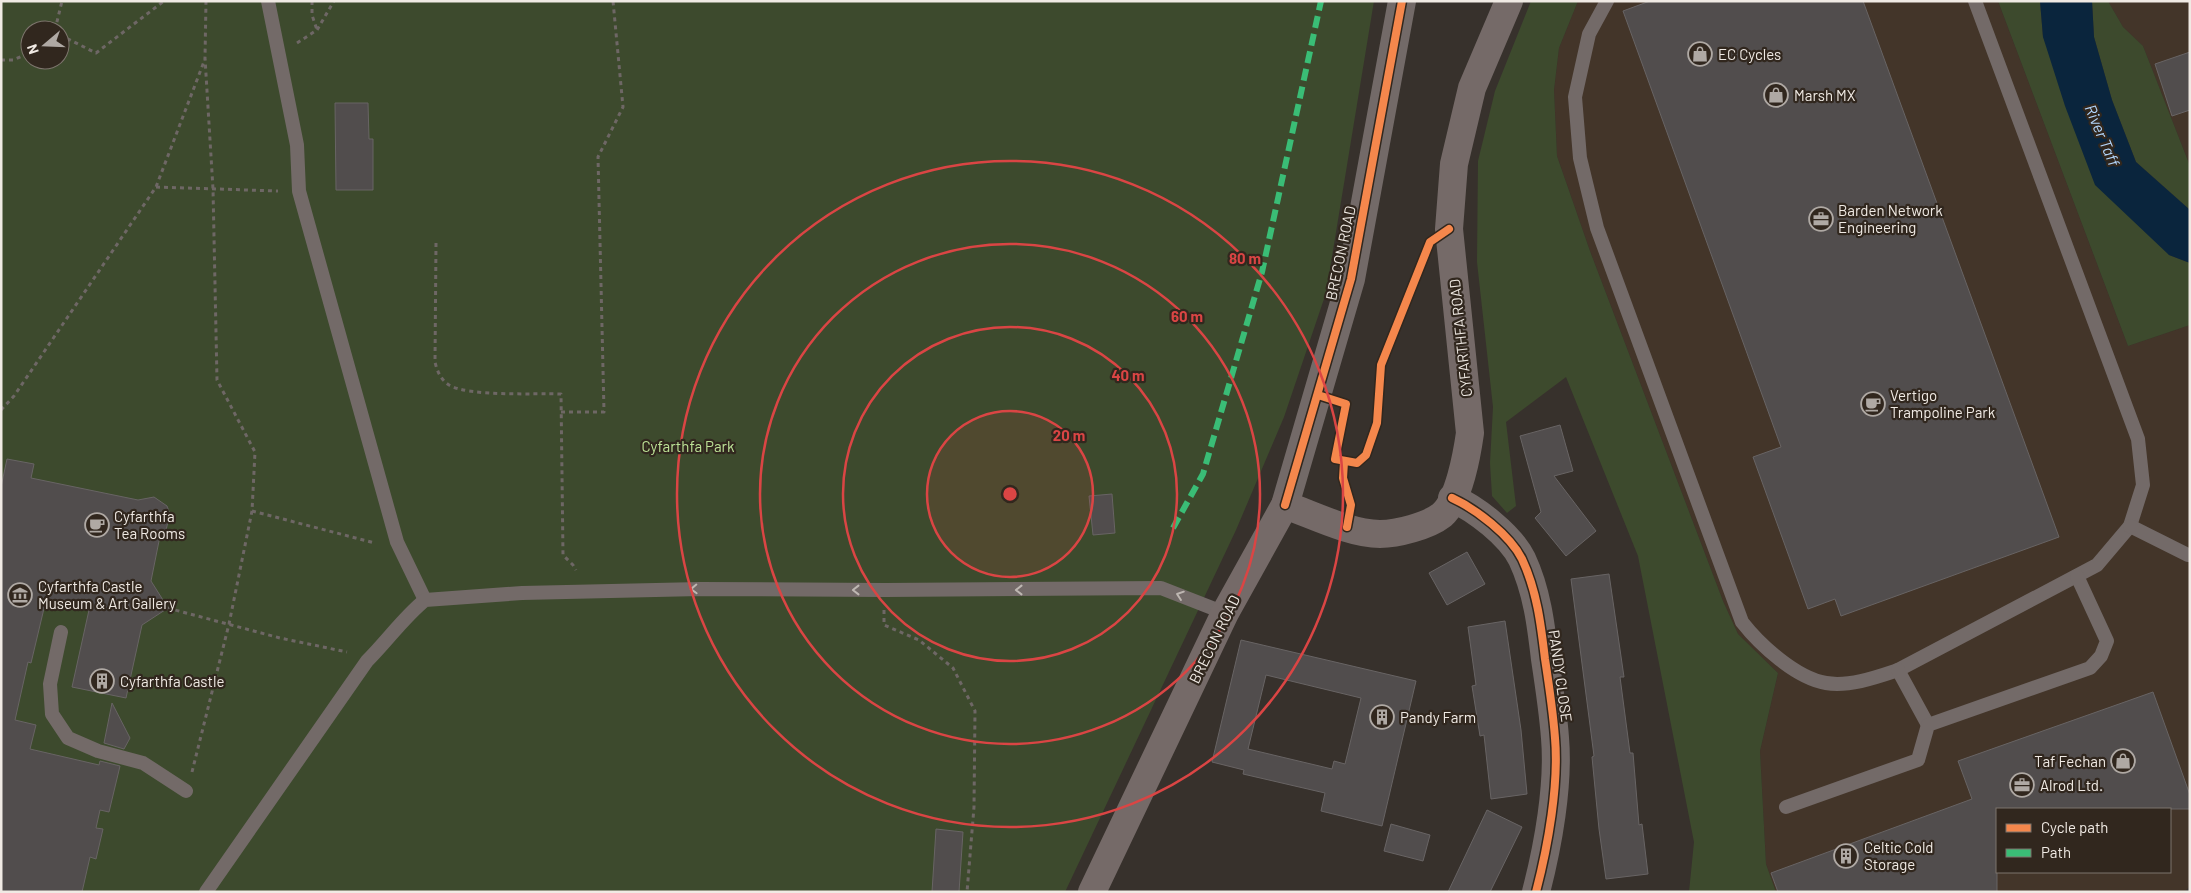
<svg xmlns="http://www.w3.org/2000/svg" width="2191" height="893" font-family="Barlow,sans-serif">
  <rect width="100%" height="100%" fill="#37312c"/>
  <g fill="#433529" fill-rule="evenodd">
    <path d="M1578,1H1998L2128,346L2190,325V886L2184,892H1776L1766,864L1760,751L1778,673L1738,634L1723,601L1590,251L1557,156L1554,90L1559,48ZM1997,809H2170V872H1997Z"/>
    <path d="M2108,1H2190V166L2143,46L2123,27Z"/>
  </g>
  <g fill="#3d4a2d" fill-rule="evenodd">
    <path d="M1,1H1374L1326,293L1284,417L1236,530L1065,892H1ZM30,30H60V60H30Z"/>
    <path d="M1531,1H1578L1559,48L1554,90L1557,156L1590,251L1723,601L1738,634L1778,673L1760,751L1766,864L1776,892H1689L1694,842L1638,556L1566,377L1506,422L1516,506L1507,513L1492,496L1490,463L1493,407L1477,262L1478,161L1495,91Z"/>
    <path d="M1998,1H2040L2043,37L2169,255L2190,263V325L2128,346Z"/>
    <path d="M2092,1H2108L2123,27L2143,46L2190,166V210L2136,162L2112,100L2094,37Z"/>
  </g>
  <path fill="#0a253d" d="M2040,1H2092L2094,37L2112,100L2136,162L2190,210V263L2169,255L2095,185L2065,106L2043,37Z"/>
  <g fill="#514d4d" stroke="#686464" fill-rule="evenodd">
    <path d="M1650,1H1863L2059,537L1841,616L1835,599L1808,609L1753,457L1781,447L1623,11Z"/>
    <path d="M2190,52V110L2172,116L2155,64Z"/>
    <path d="M335,103H368L369,139H373V190H336Z"/>
    <path d="M1560,425L1573,471L1554,476L1596,531L1566,556L1535,518L1541,512L1520,436Z"/>
    <path d="M7,459L34,464L31,478L138,500L154,497L167,506L170,514L166,530L160,536L151,581L168,608L142,625L126,698L72,687L89,610L46,600L31,663L28,662L15,720L36,725L30,749L99,765L100,761L120,766L109,812L100,810L96,828L103,829L96,859L90,857L82,892H1V487Z"/>
    <path d="M1112,494L1115,533L1093,535L1089,496Z"/>
    <path d="M1467,552L1485,584L1447,605L1429,573Z"/>
    <path d="M1609,574L1624,677H1620L1630,753H1633L1639,825L1642,824L1648,874L1606,879L1599,829L1592,757L1594,756L1571,579Z"/>
    <path d="M1505,621L1521,730L1527,794L1491,799L1484,735L1480,736L1472,686L1476,685L1468,627Z"/>
    <path d="M1241,640L1416,681L1382,826L1321,811L1325,793L1243,774L1244,770L1212,762ZM1266,675L1361,698L1345,764L1334,761L1332,769L1248,749Z"/>
    <path d="M2153,692L2190,795V809H1997V892H1778L1771,873L1972,799L1958,761Z"/>
    <path d="M112,703L130,738L124,749L104,743Z"/>
    <path d="M1487,810L1522,827L1490,892H1448Z"/>
    <path d="M1391,824L1430,835L1423,861L1384,851Z"/>
    <path d="M936,829L963,832L959,892H932Z"/>
  </g>
  <g fill="none" stroke-linecap="round" stroke-linejoin="round">
    <g stroke="#6e6765" stroke-width="3" stroke-dasharray="4 4" stroke-linecap="butt">
      <path d="M312,1V15L317,30"/>
      <path d="M55,30L62,1"/>
      <path d="M60,35L96,53L164,1"/>
      <path d="M297,43L317,30L334,1"/>
      <path d="M1,60H13L30,53"/>
      <path d="M156,187L278,191"/>
      <path d="M436,243L435,362C437,371 441,380 449,385C469,397 535,393 561,394L563,555L573,565L576,570"/>
      <path d="M1,410L14,396L156,187L205,59"/>
      <path d="M561,412H604L598,157L623,107L613,1"/>
      <path d="M252,511L375,543"/>
      <path d="M160,606L280,638L347,652"/>
      <path d="M884,610V625L919,640L953,668L975,711L974,807L967,892"/>
      <path d="M192,772L229,624L252,511L255,452L217,380L213,189L205,58L206,1"/>
    </g>
    <g stroke="#736a68" stroke-width="14">
      <path d="M268,1L297,145L299,191L397,542L425,600"/>
      <path d="M1607,1L1589,34L1575,97L1580,158L1597,228L1742,622C1760,645 1796,678 1826,683C1849,687 1877,677 1898,670L2097,565L2130,526L2143,485L2138,439L1975,1"/>
      <path d="M2130,526L2188,555"/>
      <path d="M61,632L50,684L52,714L68,738L98,751L143,763L186,791"/>
      <path d="M1898,670L1928,725"/>
      <path d="M1786,807L1918,760L1928,725L2090,668L2101,656L2107,641L2077,576"/>
      <path d="M206,892L367,661C387,641 404,617 425,600L522,593L700,589L885,590L1161,588L1225,613"/>
    </g>
    <g stroke="#736a68" stroke-width="28">
      <path d="M1452,498C1476,509 1510,535 1522,559C1537,591 1541,625 1545,659C1549,685 1553,711 1555,738C1559,785 1548,846 1536,892"/>
      <path d="M1285,505L1351,279L1402,1"/>
    </g>
    <path stroke="#756a68" stroke-width="28" d="M1092,892L1225,613L1285,505C1313,515 1351,534 1380,534C1397,534 1428,526 1442,515C1459,500 1467,454 1470,433L1449,229L1454,164L1472,88L1509,1"/>
    <path stroke="#3abd76" stroke-width="6" stroke-dasharray="12 6" stroke-linecap="butt" d="M1173,528L1203,474L1262,272L1321,1"/>
    <g stroke="#31271e" stroke-width="11">
      <g id="cycleway">
        <path d="M1318,395L1346,404L1335,459L1357,463L1366,455L1377,423L1381,365L1430,242L1449,229"/>
        <path d="M1344,462L1343,478L1351,505L1347,527"/>
        <path d="M1452,498C1476,509 1510,535 1522,559C1537,591 1541,625 1545,659C1549,685 1553,711 1555,738C1559,785 1548,846 1536,892"/>
        <path d="M1285,505L1351,279L1402,1"/>
      </g>
    </g>
    <use href="#cycleway" stroke="#f5874c" stroke-width="8"/>
  </g>
  <defs><path id="oneway-chevron" d="M-2-3.5L2.5 0L-2 3.5" fill="none" stroke-width="1.6" stroke-linecap="round" stroke-linejoin="round" transform="scale(1.25)"/></defs>
  <g stroke="#beb7b2">
    <use href="#oneway-chevron" transform="translate(694 589) rotate(178)"/>
    <use href="#oneway-chevron" transform="translate(856 590) rotate(-180)"/>
    <use href="#oneway-chevron" transform="translate(1019 590) rotate(180)"/>
    <use href="#oneway-chevron" transform="translate(1180 595) rotate(-161)"/>
  </g>
  <circle cx="1010" cy="494" r="83" fill="#da4544" fill-opacity=".12"/>
  <g fill="none" stroke="#da4544" stroke-width="2.5">
    <circle cx="1010" cy="494" r="83"/>
    <circle cx="1010" cy="494" r="167"/>
    <circle cx="1010" cy="494" r="250"/>
    <circle cx="1010" cy="494" r="333"/>
  </g>
  <defs>
    <g id="shop-ring" transform="scale(1.25)"><circle r="9.5" fill="#31271e" stroke="#afa9a4" stroke-width="1.5"/><path d="M-5-2.5h2.3a2.7 3.5 0 0 1 5.4 0H5L5.5 6h-11ZM-1.5-2.5h3a1.5 2.3 0 0 0-3 0Z" fill="#afa9a4"/></g>
    <g id="office-ring" transform="scale(1.25)"><circle r="9.5" fill="#31271e" stroke="#afa9a4" stroke-width="1.5"/><path d="M-6-3h4V-5.5h4V-3h4V5H-6ZM-1-4.5V-3h2v-1.5ZM-6 0V1H6V0Z" fill="#afa9a4"/></g>
    <g id="cafe-ring" transform="scale(1.25)"><circle r="9.5" fill="#31271e" stroke="#afa9a4" stroke-width="1.5"/><path d="M-5.5-4.5H6V0H3Q3 3.5 0 3.5H-2.5Q-5.5 3.5-5.5 0ZM3-3.2v2h1.7v-2ZM-6 4.5H4V6H-6Z" fill="#afa9a4"/></g>
    <g id="museum-ring" transform="scale(1.25)"><circle r="9.5" fill="#31271e" stroke="#afa9a4" stroke-width="1.5"/><path d="M0-6L6-3V-2H-6V-3ZM-5-1h2V3h-2ZM-1-1h2V3h-2ZM3-1h2V3H3ZM-6 4H6V6H-6Z" fill="#afa9a4"/></g>
    <g id="building-ring" transform="scale(1.25)"><circle r="9.5" fill="#31271e" stroke="#afa9a4" stroke-width="1.5"/><path d="M-4-6H4V6H1V3H-1V6H-4ZM-2.5-4.3h1.7v1.8h-1.7ZM.8-4.3h1.7v1.8H.8ZM-2.5-1h1.7V.8h-1.7ZM.8-1h1.7V.8H.8Z" fill="#afa9a4"/></g>
  </defs>
  <g fill-rule="evenodd">
    <use href="#shop-ring" x="1700" y="54"/>
    <use href="#shop-ring" x="1776" y="95"/>
    <use href="#office-ring" x="1821" y="219"/>
    <use href="#cafe-ring" x="1873" y="404"/>
    <use href="#cafe-ring" x="97" y="525"/>
    <use href="#museum-ring" x="20" y="595"/>
    <use href="#building-ring" x="102" y="681"/>
    <use href="#building-ring" x="1382" y="717"/>
    <use href="#shop-ring" x="2123" y="761"/>
    <use href="#office-ring" x="2022" y="785"/>
    <use href="#building-ring" x="1846" y="856"/>
  </g>
  <g text-anchor="middle" dominant-baseline="central" stroke-width="4.5" stroke-linejoin="round" paint-order="stroke">
    <g font-size="15" fill="#f0eae4" stroke="#31271e" text-anchor="start">
      <text x="1718" y="54">EC Cycles</text>
      <text x="1794" y="95">Marsh MX</text>
      <text x="1838" y="210">Barden Network<tspan x="1838" dy="17">Engineering</tspan></text>
      <text x="1890" y="395">Vertigo<tspan x="1890" dy="17">Trampoline Park</tspan></text>
      <text x="114" y="516">Cyfarthfa<tspan x="114" dy="17">Tea Rooms</tspan></text>
      <text x="38" y="586">Cyfarthfa Castle<tspan x="38" dy="17">Museum &amp; Art Gallery</tspan></text>
      <text x="120" y="681">Cyfarthfa Castle</text>
      <text x="1400" y="717">Pandy Farm</text>
      <text x="2106" y="761" text-anchor="end">Taf Fechan</text>
      <text x="2040" y="785">Alrod Ltd.</text>
      <text x="1864" y="847">Celtic Cold<tspan x="1864" dy="17">Storage</tspan></text>
    </g>
    <g font-size="15" fill="#f0eae4" stroke="#31271e">
      <text transform="translate(1340 253) rotate(-78)">BRECON ROAD</text>
      <text transform="translate(1460 338) rotate(-96)">CYFARTHFA ROAD</text>
      <text transform="translate(1214 639) rotate(-64)">BRECON ROAD</text>
      <text transform="translate(1561 676) rotate(82)">PANDY CLOSE</text>
    </g>
    <g font-size="15" fill="#bde397" stroke="#31271e">
      <text x="688" y="446">Cyfarthfa Park</text>
    </g>
    <g font-size="16" font-style="italic" fill="#b2d6fc" stroke="#31271e">
      <text transform="translate(2103 135) rotate(67)">River Taff</text>
    </g>
  </g>
  <circle cx="1010" cy="494" r="8" fill="#da4544" stroke="#31271e" stroke-width="2.5"/>
  <g font-size="15" text-anchor="middle" font-weight="bold" fill="#da4544" stroke="#31271e" stroke-width="4.5" stroke-linejoin="round" paint-order="stroke">
    <text x="1245" y="264">80 m</text>
    <text x="1187" y="322">60 m</text>
    <text x="1128" y="381">40 m</text>
    <text x="1069" y="441">20 m</text>
  </g>
  <rect width="2191" height="893" fill="none" stroke="#f0eae4" stroke-width="5"/>
  <rect x="1996" y="808" width="175" height="65" fill="#31271e" stroke="#7d756d"/>
  <rect x="2006" y="824" width="25" height="8" fill="#f5874c" stroke="#7d756d"/>
  <text x="2041" y="833" font-size="15" fill="#f0eae4">Cycle path</text>
  <rect x="2006" y="849" width="25" height="8" fill="#3abd76" stroke="#7d756d"/>
  <text x="2041" y="858" font-size="15" fill="#f0eae4">Path</text>
  <g transform="translate(45 45) rotate(251)"><circle r="24" fill="#31271e" stroke="#7d756d"/>
  <path d="M0-4L9 19L0 12L-9 19Z" fill="#afa9a4"/>
  <text y="-8" font-size="14" font-weight="bold" text-anchor="middle" fill="#f0eae4">N</text>
  </g>
</svg>
